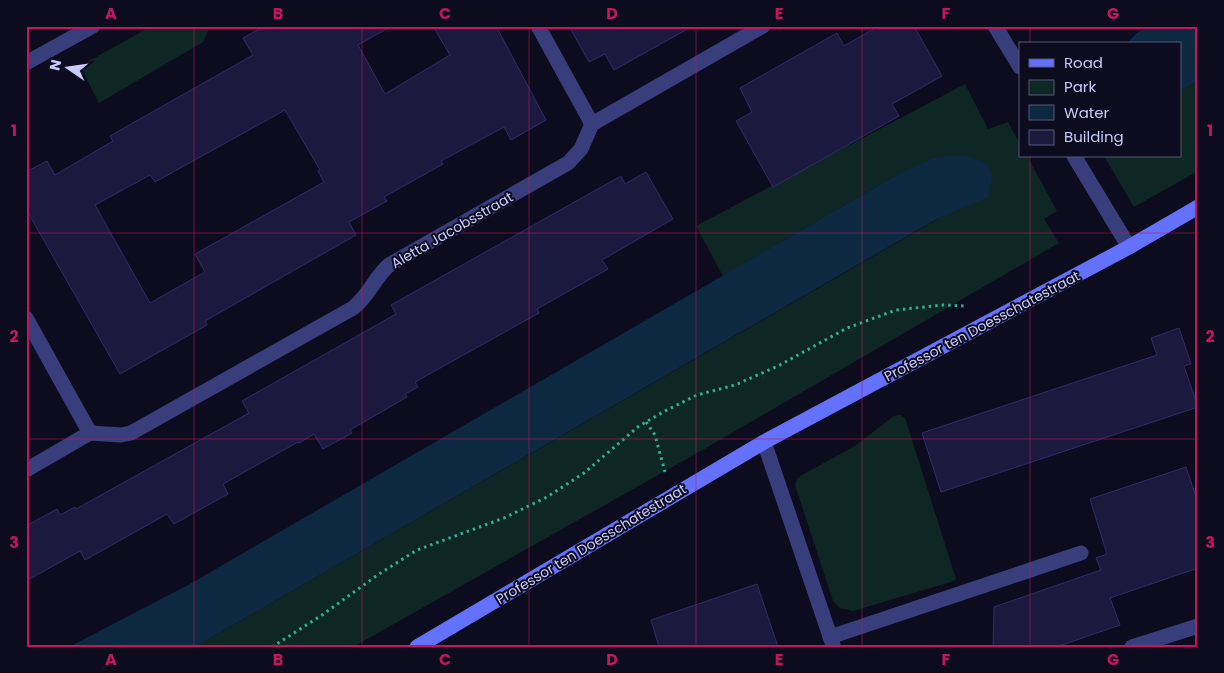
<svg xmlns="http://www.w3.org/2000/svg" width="1224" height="673" font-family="Poppins,sans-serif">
  <rect width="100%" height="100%" fill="#0d0c1e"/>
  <g fill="#0f2724">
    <path d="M152,26H210L203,42L99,103L80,66Z"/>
    <path d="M1198,81V171L1134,207L1104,156H1180V91Z"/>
    <path d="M965,84L988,129L1008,122L1020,144V156H1027L1057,211L1044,219L1059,243L706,448L353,647H195L945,215L895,176L723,276L696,226Z"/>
    <path d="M900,415L905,418L956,579L951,582L853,611L840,608L833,601L795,485L797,479L802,475L855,446L894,416Z"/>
  </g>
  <g fill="#0d2841">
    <path d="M1149,26H1198V81L1180,91V44H1126L1137,33Z"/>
    <path d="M947,156H968L988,164L992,177L988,197L937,219L195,647H69L188,585L895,176L932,159Z"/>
  </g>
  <g fill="#1c193e" stroke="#302b6a" fill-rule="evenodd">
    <path d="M265,26H392L358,45L385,94L450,55L433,26H496L546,120L511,140L504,127L441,161L443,164L384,197L387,201L349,222L356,235L205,321L207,325L120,374L26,209V172L47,161L55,175L113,141L110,136L253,55L243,38ZM285,110L320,170L318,171L324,182L195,254L205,272L150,303L95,205L150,175L155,182Z"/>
    <path d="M569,26H693L614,70L605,54L589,62Z"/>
    <path d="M879,26H914L942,76L892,104L899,116L773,187L736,121L752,112L740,88L837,33L844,46Z"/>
    <path d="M646,172L673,219L602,260L608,269L537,309L539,313L415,382L418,387L405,394L407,397L350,430L352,433L323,449L314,434L299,443L298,442L223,484L228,494L174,524L167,514L85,560L80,551L26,581V526L57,509L60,515L75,507L76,509L249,413L242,401L396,314L391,305L621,176L625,184Z"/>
    <path d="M1179,328L1191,364L1184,366L1198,407L941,492L922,433L1157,355L1151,338Z"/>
    <path d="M1186,467L1198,503V568L1110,598L1120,625L1056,647H993L994,607L1101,570L1096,558L1107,554L1090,499Z"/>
    <path d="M757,584L778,647H659L651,620Z"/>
  </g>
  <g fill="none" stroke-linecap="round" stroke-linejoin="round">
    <g stroke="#2fad96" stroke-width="3" stroke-dasharray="2.5 4" stroke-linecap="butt">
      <path d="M646,422L655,435L665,472"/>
      <path d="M272,647L322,615L379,574L417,550L504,518L547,497L584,473L639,426L663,412L697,395L735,385L778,366L847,328L896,310L943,305L964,306"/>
    </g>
    <path stroke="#383e7c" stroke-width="15" d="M1132,647L1151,641"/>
    <g stroke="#383e7c" stroke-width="15">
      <path d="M538,26L592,124"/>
      <path d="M995,26L1020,67"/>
      <path d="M26,63L93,26"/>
      <path d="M1074,156L1129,247"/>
      <path d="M26,318L90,433"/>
      <path d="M764,442L833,645"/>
      <path d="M26,470L90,433L121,435L131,433L353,308C369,296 374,278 389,265L568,163L581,149L592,124L763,26"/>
      <path d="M830,637L1081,553"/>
      <path d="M1153,647L1151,641L1198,626"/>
    </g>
    <path stroke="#6371fc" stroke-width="15" d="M417,647L764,442L1129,247L1198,207"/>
  </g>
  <path fill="none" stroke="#c2185b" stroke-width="1" stroke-opacity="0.55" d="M194,26V647M362,26V647M529,26V647M696,26V647M862,26V647M1030,26V44M1030,156V647M26,233H1198M26,439H1198"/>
  <g text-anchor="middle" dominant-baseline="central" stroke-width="4" stroke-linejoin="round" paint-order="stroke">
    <g font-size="14" fill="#cacafe" stroke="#0d0c1e">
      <text transform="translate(452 230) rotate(-30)">Aletta Jacobsstraat</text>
      <text transform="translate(982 326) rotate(-28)">Professor ten Doesschatestraat</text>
      <text transform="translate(591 544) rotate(-31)">Professor ten Doesschatestraat</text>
    </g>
  </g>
  <rect width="1224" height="673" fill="none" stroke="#0d0c1e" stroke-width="55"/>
  <rect x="1019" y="42" width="162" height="115" fill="#0d0c1e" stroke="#595878"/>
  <rect x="1029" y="59" width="25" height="8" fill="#6371fc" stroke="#595878"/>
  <text x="1064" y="68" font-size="15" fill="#cacafe">Road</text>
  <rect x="1029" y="80" width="25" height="15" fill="#0f2724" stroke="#595878"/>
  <text x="1064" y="92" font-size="15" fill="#cacafe">Park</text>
  <rect x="1029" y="105" width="25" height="15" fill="#0d2841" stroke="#595878"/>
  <text x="1064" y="118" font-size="15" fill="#cacafe">Water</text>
  <rect x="1029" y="130" width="25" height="15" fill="#1c193e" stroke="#595878"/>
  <text x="1064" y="142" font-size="15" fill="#cacafe">Building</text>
  <g transform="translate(68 68) rotate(283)" stroke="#0d0c1e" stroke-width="4" paint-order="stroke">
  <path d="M0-4L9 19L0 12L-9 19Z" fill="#cacafe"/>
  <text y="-8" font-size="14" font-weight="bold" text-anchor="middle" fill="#cacafe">N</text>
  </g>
  <rect x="28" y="28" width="1168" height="618" fill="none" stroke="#c2185b" stroke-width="2"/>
  <g font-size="16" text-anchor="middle" font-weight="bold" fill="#c2185b">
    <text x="111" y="19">A</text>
    <text x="278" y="19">B</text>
    <text x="445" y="19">C</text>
    <text x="612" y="19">D</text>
    <text x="779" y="19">E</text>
    <text x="946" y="19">F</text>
    <text x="1113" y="19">G</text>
    <text x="14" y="136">1</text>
    <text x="1210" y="136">1</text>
    <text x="14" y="342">2</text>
    <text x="1210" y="342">2</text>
    <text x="14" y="548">3</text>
    <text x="1210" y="548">3</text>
    <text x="111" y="665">A</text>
    <text x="278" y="665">B</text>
    <text x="445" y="665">C</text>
    <text x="612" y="665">D</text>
    <text x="779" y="665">E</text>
    <text x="946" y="665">F</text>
    <text x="1113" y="665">G</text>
  </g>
</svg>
